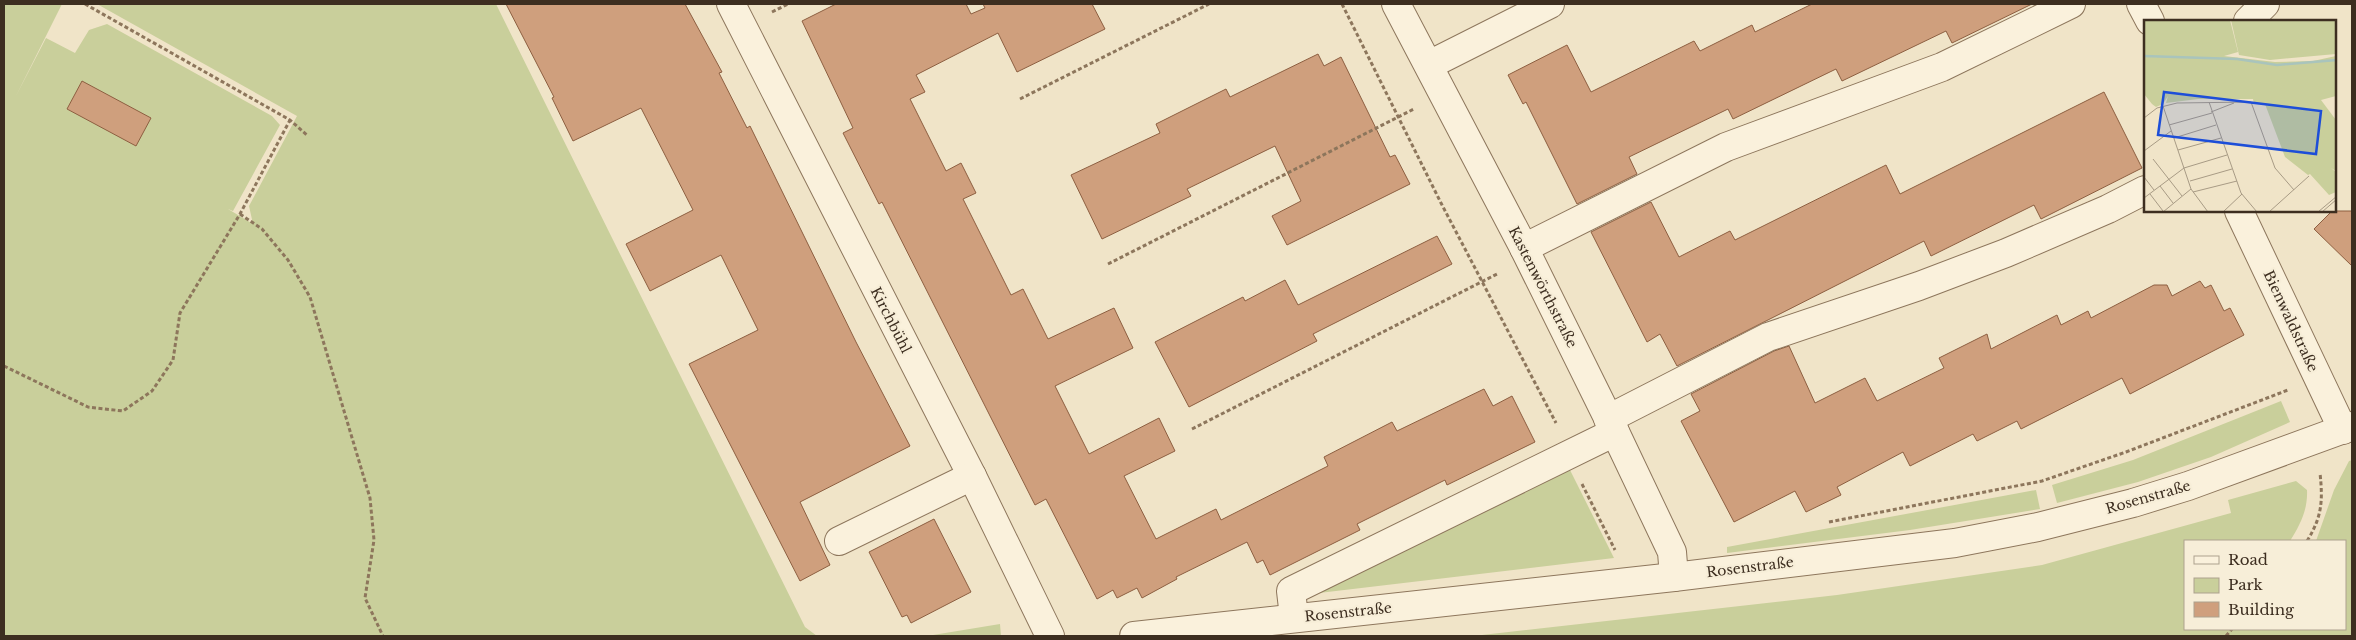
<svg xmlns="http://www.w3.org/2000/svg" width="2356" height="640" font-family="'Libre Baskerville',serif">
  <rect width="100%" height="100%" fill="#f0e4c8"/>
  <g fill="#c9cf9b">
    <path d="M4,4H62L16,96L46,38L75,53L89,30L107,24L272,116L280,125L233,211L228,209L253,224L249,206L297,116L97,4H496L805,627L817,636H4Z"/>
    <path d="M2281,401L2290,422L2211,457L2138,482L2057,503L2052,485L2133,460Z"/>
    <path d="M2352,460V636H1473L1837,595L2042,565L2231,513L2228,500L2296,481L2307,490C2308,510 2300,525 2290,541H2185V629H2345V541H2316L2334,490L2349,461Z"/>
    <path d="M1566,462L1614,558L1319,593Z"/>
    <path d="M2036,490L2040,509L1910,530L1727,553V547Z"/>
    <path d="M1000,624L1001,636H927Z"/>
  </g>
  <g fill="#cf9f7d" stroke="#8d5f41">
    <path d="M506,4H685L722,72L719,73L747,128L750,126L856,342L910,446L800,502L830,565L800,581L689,364L758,330L721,255L650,291L626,244L693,210L641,108L573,141L552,98L554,97Z"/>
    <path d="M836,4H966L971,14L985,8L983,4H1092L1105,29L1017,72L998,33L916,75L925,92L910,99L946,171L961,163L976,193L963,199L1011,295L1023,289L1048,339L1114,308L1133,348L1055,386L1089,454L1159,418L1175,451L1124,476L1156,539L1216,509L1221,520L1328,466L1324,457L1392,422L1397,431L1484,389L1493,406L1512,396L1535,442L1447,485L1445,480L1357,524L1360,530L1270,575L1263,560L1257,563L1247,542L1176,577L1177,579L1142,598L1137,588L1117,598L1113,590L1097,599L1046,499L1035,505L882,202L879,204L843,133L853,128L802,21Z"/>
    <path d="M1812,4H2032L1952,43L1946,31L1842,81L1836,69L1733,119L1728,109L1629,157L1637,174L1577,204L1526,102L1523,104L1508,75L1567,45L1591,92L1694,41L1700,51L1752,25L1755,32Z"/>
    <path d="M1318,54L1324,66L1341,57L1390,157L1395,155L1410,184L1287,245L1272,216L1301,201L1275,146L1187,189L1191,196L1102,239L1071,175L1160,133L1156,124L1226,89L1230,97Z"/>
    <path d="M82,81L151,118L136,146L67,109Z"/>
    <path d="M2104,92L2142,168L2041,219L2034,205L1931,256L1924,241L1677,366L1660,334L1647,342L1591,232L1651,202L1679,257L1730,231L1735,240L1886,165L1900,194Z"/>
    <path d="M2332,211H2352V266L2314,229Z"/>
    <path d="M1437,236L1452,264L1313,334L1317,341L1189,407L1155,342L1243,297L1245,301L1285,280L1298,305Z"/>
    <path d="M2200,281L2205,288L2211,285L2224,311L2230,308L2244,335L2130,394L2122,378L2021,429L2017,421L1977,441L1973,434L1910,466L1903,452L1837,487L1841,495L1806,512L1795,491L1734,522L1681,421L1700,411L1691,394L1774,351L1789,346L1815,403L1865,378L1877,401L1944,368L1939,358L1987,334L1991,349L2057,315L2061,325L2088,311L2091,318L2154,285H2167L2172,296Z"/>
    <path d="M934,519L971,592L911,623L907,615L902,617L869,552Z"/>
  </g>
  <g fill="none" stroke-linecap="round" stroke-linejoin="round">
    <g stroke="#8d765c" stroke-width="30">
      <g id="minor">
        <path d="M731,4L972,476L1050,636"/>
        <path d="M1396,4L1524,248L1615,432L1672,552L1674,577"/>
        <path d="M2141,4L2150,21"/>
        <path d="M2248,21L2265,4"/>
        <path d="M1429,65L1550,4"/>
        <path d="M2239,211L2343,430"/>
        <path d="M1524,248L1726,147L1942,67L2071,4"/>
        <path d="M1608,419L1768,337L1919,286L2006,253L2108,209L2145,190"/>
        <path d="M839,541L972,476"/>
        <path d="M1294,617L1291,591L1615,432"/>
        <path d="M1134,636L1674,577L1955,543L2038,527L2133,503L2188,486L2352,426"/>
      </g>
    </g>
    <g stroke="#8d765c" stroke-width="3" stroke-dasharray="4 2.5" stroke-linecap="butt">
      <path d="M85,4L290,120L308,136"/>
      <path d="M1342,4L1441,203L1556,423"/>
      <path d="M772,12L788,4"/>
      <path d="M1020,99L1209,4"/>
      <path d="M240,214L262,229L288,260L310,297L370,498L374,540L365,598L383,636"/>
      <path d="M1108,264L1414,109"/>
      <path d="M4,366L88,407L123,411L152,391L173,360L180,313L240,214L290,120"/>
      <path d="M1192,429L1499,273"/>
      <path d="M1582,484L1615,550"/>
      <path d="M1829,522L2042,481L2126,452L2288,390"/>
      <path d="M2307,541C2322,517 2323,501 2320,473"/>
      <path d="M2226,636L2232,629"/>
    </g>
    <use href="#minor" stroke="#faf1dc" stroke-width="28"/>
  </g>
  <g text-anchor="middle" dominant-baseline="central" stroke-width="4.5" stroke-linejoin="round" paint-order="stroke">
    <g font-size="14" fill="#3d2e20" stroke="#f7eed8">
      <text transform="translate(1543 287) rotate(63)">Kastenwörthstraße</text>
      <text transform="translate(891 320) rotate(63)">Kirchbühl</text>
      <text transform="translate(2291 321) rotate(65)">Bienwaldstraße</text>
      <text transform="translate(2148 497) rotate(-16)">Rosenstraße</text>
      <text transform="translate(1750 567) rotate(-7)">Rosenstraße</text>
      <text transform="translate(1348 612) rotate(-6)">Rosenstraße</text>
    </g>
  </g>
  <g transform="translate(2144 20)">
    <rect width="192" height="192" fill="#f0e4c8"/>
    <path d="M0,0H86L94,32L80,36L131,42L169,41L192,36V76L177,80L192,100V151L187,148L192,152V172L185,175L166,154L164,155L141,137L121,84H110L109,79H54L22,83L24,76L19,84L12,87L8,84L0,74ZM87,0H192V34L126,40L95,35Z" fill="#c9cf9b"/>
    <path fill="none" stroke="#a9c4bc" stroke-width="2.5" d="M0,36L93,39L133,45L193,40"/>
    <path fill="none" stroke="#a89b85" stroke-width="1" d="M65,82L97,173L113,192M19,86L47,169L64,192M67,92L90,83M0,98L13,88L33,83L107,82L131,148L150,170M25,105L68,93M30,118L72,105M34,130L77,118M0,131L27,111M9,139L38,176M0,157L10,170M46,161L88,149M16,166L29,183M49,172L93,161M6,174L19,191M0,178L40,148L83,135M19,192L47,169M79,192L98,174M125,192L165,156M174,192L193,176M178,192L193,179"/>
    <path fill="#1d4ed8" fill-opacity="0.15" stroke="#1d4ed8" stroke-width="2.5" d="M20,72L177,91L172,134L14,115Z"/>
    <rect width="192" height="192" fill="none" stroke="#3d2e20" stroke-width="2.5"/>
  </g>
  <rect width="2356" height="640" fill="none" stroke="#3d2e20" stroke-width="10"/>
  <rect x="2184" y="540" width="162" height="90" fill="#f7eed8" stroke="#ada18e"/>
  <rect x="2194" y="556" width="25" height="8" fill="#faf1dc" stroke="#ada18e"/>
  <text x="2228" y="565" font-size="15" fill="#3d2e20">Road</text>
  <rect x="2194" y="578" width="25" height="15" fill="#c9cf9b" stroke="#ada18e"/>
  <text x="2228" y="590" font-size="15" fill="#3d2e20">Park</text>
  <rect x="2194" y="602" width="25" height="15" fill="#cf9f7d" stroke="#ada18e"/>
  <text x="2228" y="615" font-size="15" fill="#3d2e20">Building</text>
</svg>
